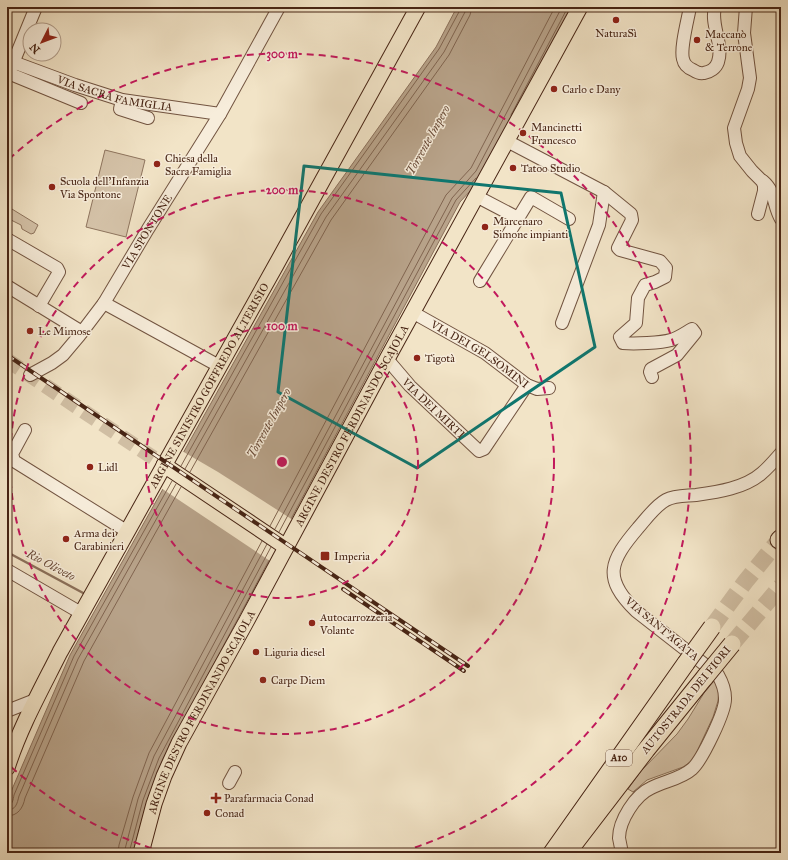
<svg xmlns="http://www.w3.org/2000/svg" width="788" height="860" font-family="'IM FELL Great Primer',serif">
  <rect width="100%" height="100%" fill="#f2e4c7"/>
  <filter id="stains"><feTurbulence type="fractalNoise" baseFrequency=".005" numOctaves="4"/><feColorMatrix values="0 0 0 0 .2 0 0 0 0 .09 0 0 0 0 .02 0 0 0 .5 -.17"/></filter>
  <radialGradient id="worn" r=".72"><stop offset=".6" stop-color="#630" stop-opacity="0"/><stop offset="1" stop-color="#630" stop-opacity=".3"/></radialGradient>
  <g fill="#d5c3a9" stroke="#8e745e">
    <path d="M105,150L145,160L126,237L86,227Z"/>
    <path d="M7,206L38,225L34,233L31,234L22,229L21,225L7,218Z"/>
    <path d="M714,681L719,689L718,701L713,717L693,760L683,767L647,780L633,792L628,789L641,771L677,734L688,719L704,693Z"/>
  </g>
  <path fill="#b8a38a" stroke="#8b705b" d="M457,7H572L483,177L460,202L163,759L147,801L133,853H7V811L10,794L70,655L318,212L436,47Z"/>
  <path fill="#f2e4c7" d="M182,451L218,472L293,520L270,561L161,488Z"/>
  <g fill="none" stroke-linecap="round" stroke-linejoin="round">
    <g stroke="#80644f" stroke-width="1">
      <path d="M511,115L568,7"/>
      <path d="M181,466L321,214L439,49L460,10L461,7"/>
      <path d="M185,469L326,217L444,52L465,12L466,7"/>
      <path d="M190,472L331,220L449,55L470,15L472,7"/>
      <path d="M270,526L446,195L471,168L555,7"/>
      <path d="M275,529L452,198L476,171L562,7"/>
      <path d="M279,532L456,200L476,178"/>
      <path d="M7,805C13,805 13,800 14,795L74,656L172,481"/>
      <path d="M7,810C16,810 17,804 19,796L78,659L176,484"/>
      <path d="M7,816C18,816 23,808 25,798L84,661L181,487"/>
      <path d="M118,853L119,845L133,797L149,753L262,541"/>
      <path d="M124,853L138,799L154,756L267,544"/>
      <path d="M129,853L143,800L159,758L271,547"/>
    </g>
    <path stroke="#8b705b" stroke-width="2.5" d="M7,552L85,594"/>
    <path stroke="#d0bea3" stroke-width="15" stroke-dasharray="15 8" stroke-linecap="butt" d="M7,360L164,465"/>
    <g stroke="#d0bea3" stroke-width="17" stroke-dasharray="17 8" stroke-linecap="butt">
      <path d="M712,627L745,582L779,540"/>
      <path d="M732,644L781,586"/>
    </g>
    <g stroke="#725441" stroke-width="14">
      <g id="minor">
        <path d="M690,7C688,19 680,48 683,59C684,64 688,68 693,70C696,72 700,74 704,73C710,72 716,68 718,62C724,44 710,25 715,7"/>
        <path d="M746,7L744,33L750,78L748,89L734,128L736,143L740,156L752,171L762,181L764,185V191L758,214"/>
        <path id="s1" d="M13,62L75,85L122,100L220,114"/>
        <path d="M11,68L36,7"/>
        <path d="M8,73L81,103"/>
        <path d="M122,100L120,109L148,118"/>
        <path d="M507,141L604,192L631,214L632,220L618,248L620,250L660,261L666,268L665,277L655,282L645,285L638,298L636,323L620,337L623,343C634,344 661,343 671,340C678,338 685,333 692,329L695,333L677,355L651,369L650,372L652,377"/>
        <path d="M763,181C776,192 773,206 781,219"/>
        <path d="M476,196L518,218"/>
        <path d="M7,239L57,268L59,272L39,306"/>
        <path d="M480,281L531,197L569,219"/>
        <path d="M7,286L82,332"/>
        <path d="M104,303L219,366"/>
        <path id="s2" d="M412,312L485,353L527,385L537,389L549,388"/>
        <path d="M562,323L599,225L604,192"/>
        <path id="s3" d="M387,359L410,386L479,451L484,449L527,385"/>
        <path id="s4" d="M30,375L52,363L63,355L79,336L104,303L148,229L220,114L279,7"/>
        <path d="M25,430L12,454L14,461L128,532"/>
        <path d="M7,570L81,613"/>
        <path d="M7,711L35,700"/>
        <path d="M229,783L235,772"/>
        <path d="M622,853C621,848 620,843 619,838C619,821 635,795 651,788C664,781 681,779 692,769C702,760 726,711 725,698C725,689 722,682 718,675L636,611C602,578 610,561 638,528C646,519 655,506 666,500C675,495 686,496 696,495C718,492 745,488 762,473C769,467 775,460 781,453"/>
      </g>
    </g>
    <g stroke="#472414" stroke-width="17">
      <g id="major">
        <path d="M164,465L286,547"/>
        <path id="s5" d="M7,768C20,727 41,690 60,652L276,265L418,7"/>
        <path id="s6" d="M141,853L154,804L164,776L179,743L246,622L387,359L580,7"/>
      </g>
    </g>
    <g stroke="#472414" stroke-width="19">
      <g id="highway">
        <path d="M779,540L781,538"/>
        <path d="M552,853L686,663"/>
        <path d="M567,853L646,750L705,677"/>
      </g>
    </g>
    <use href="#minor" stroke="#f7eddb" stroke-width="12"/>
    <use href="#major" stroke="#f2e4c7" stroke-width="15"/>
    <use href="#highway" stroke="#f2e4c7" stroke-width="17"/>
    <g stroke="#472414" stroke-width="4">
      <g id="rail">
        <path d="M7,355L468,666"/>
        <path d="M343,589L464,671"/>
      </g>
    </g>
    <use href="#rail" stroke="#f7eddb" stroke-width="2.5" stroke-dasharray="8" stroke-linecap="butt"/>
    <g stroke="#472414" stroke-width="19" stroke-linecap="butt">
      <g id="highway-bridge">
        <path d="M686,663L712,627"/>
        <path d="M705,677L732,644"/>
      </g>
    </g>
    <use href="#highway-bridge" stroke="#f2e4c7" stroke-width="17"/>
  </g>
  <path fill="none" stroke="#0f766e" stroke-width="3" stroke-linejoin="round" d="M304,166L561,193L595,347L417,468L278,392Z"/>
  <g fill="none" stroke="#c2185b" stroke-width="2" stroke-dasharray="7 5">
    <circle cx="282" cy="462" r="136"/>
    <circle cx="282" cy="462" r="272"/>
    <path d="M163 852A408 408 0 0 1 9 765M9 159A408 408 0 1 1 401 852"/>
  </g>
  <g fill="#8f2418" stroke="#f7eddb" stroke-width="1.5">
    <circle cx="616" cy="20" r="4"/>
    <circle cx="697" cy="40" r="4"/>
    <circle cx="554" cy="89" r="4"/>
    <circle cx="523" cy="133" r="4"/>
    <circle cx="157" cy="164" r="4"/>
    <circle cx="513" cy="168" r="4"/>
    <circle cx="52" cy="187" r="4"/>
    <circle cx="485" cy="227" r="4"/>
    <circle cx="30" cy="331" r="4"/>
    <circle cx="417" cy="358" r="4"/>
    <circle cx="90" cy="467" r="4"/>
    <circle cx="66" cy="539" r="4"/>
    <rect x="320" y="551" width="10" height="10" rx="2"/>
    <circle cx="312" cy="623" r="4"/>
    <circle cx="256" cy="652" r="4"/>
    <circle cx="263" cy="680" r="4"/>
    <path d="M214 792h4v4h4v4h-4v4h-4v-4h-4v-4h4z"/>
    <circle cx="207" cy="813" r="4"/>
  </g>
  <g text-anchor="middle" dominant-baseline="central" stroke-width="3" stroke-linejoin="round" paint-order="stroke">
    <rect fill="#f7eddb" stroke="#7c6050" stroke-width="1" x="606" y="750" width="26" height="16" rx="3"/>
    <g font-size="10" font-weight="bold" fill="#472414">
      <text x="619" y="758">A10</text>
    </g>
    <g font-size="11" fill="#472414" stroke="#f7eddb" text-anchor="start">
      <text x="616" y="33" text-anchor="middle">NaturaSì</text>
      <text x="705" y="34">Maccanò<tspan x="705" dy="13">&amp; Terrone</tspan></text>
      <text x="562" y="89">Carlo e Dany</text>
      <text x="531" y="127">Mancinetti<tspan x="531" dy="13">Francesco</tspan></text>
      <text x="165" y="158">Chiesa della<tspan x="165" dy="13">Sacra Famiglia</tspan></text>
      <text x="521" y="168">Tatoo Studio</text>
      <text x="60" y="181">Scuola dell'Infanzia<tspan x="60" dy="13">Via Spontone</tspan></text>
      <text x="493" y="221">Marcenaro<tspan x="493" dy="13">Simone impianti</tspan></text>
      <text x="38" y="331">Le Mimose</text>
      <text x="425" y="358">Tigotà</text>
      <text x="98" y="467">Lidl</text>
      <text x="74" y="533">Arma dei<tspan x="74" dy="13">Carabinieri</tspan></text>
      <text x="334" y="556">Imperia</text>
      <text x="320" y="617">Autocarrozzeria<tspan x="320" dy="13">Volante</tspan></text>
      <text x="264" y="652">Liguria diesel</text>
      <text x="271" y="680">Carpe Diem</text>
      <text x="224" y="798">Parafarmacia Conad</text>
      <text x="215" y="813">Conad</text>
    </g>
    <g font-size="11" fill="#472414" stroke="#f7eddb">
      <text stroke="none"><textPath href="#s1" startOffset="107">VIA SACRA FAMIGLIA</textPath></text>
      <text stroke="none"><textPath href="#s4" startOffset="188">VIA SPONTONE</textPath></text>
      <text stroke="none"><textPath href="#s2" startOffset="80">VIA DEI GELSOMINI</textPath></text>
      <text stroke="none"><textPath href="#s5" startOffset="433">ARGINE SINISTRO GOFFREDO ALTERISIO</textPath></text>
      <text stroke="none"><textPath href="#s3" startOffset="68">VIA DEI MIRTI</textPath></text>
      <text stroke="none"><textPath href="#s6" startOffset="478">ARGINE DESTRO FERDINANDO SCAJOLA</textPath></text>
      <text transform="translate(662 629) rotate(40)">VIA SANT'AGATA</text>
      <text transform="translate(686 700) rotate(-51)">AUTOSTRADA DEI FIORI</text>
      <text stroke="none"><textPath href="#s6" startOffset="154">ARGINE DESTRO FERDINANDO SCAJOLA</textPath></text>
    </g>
    <g font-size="12" font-style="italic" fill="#694a37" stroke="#f7eddb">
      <text transform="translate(428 140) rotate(-61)">Torrente Impero</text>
      <text transform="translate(269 423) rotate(-61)">Torrente Impero</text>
      <text transform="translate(51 565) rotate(28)">Rio Oliveto</text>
    </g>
  </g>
  <circle cx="282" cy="462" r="6" fill="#c2185b" stroke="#f7eddb" stroke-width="2"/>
  <g font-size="12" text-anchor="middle" font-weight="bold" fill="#c2185b" stroke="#f7eddb" stroke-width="3" stroke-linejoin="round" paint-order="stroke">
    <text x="282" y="58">300 m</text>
    <text x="282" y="194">200 m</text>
    <text x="282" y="330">100 m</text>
  </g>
  <rect width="788" height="860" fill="none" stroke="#f2e4c7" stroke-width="24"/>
  <rect x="8" y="8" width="772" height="844" fill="none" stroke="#472414" stroke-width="2"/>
  <rect x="12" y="12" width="764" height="836" fill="none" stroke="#472414"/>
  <g transform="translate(42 42) rotate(228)"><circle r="19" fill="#f7eddb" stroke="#b19d8b"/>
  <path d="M0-3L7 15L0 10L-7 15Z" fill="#8f2418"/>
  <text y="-6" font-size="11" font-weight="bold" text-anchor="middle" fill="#472414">N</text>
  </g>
  <rect width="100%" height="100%" filter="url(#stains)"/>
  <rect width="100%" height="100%" fill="url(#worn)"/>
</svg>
